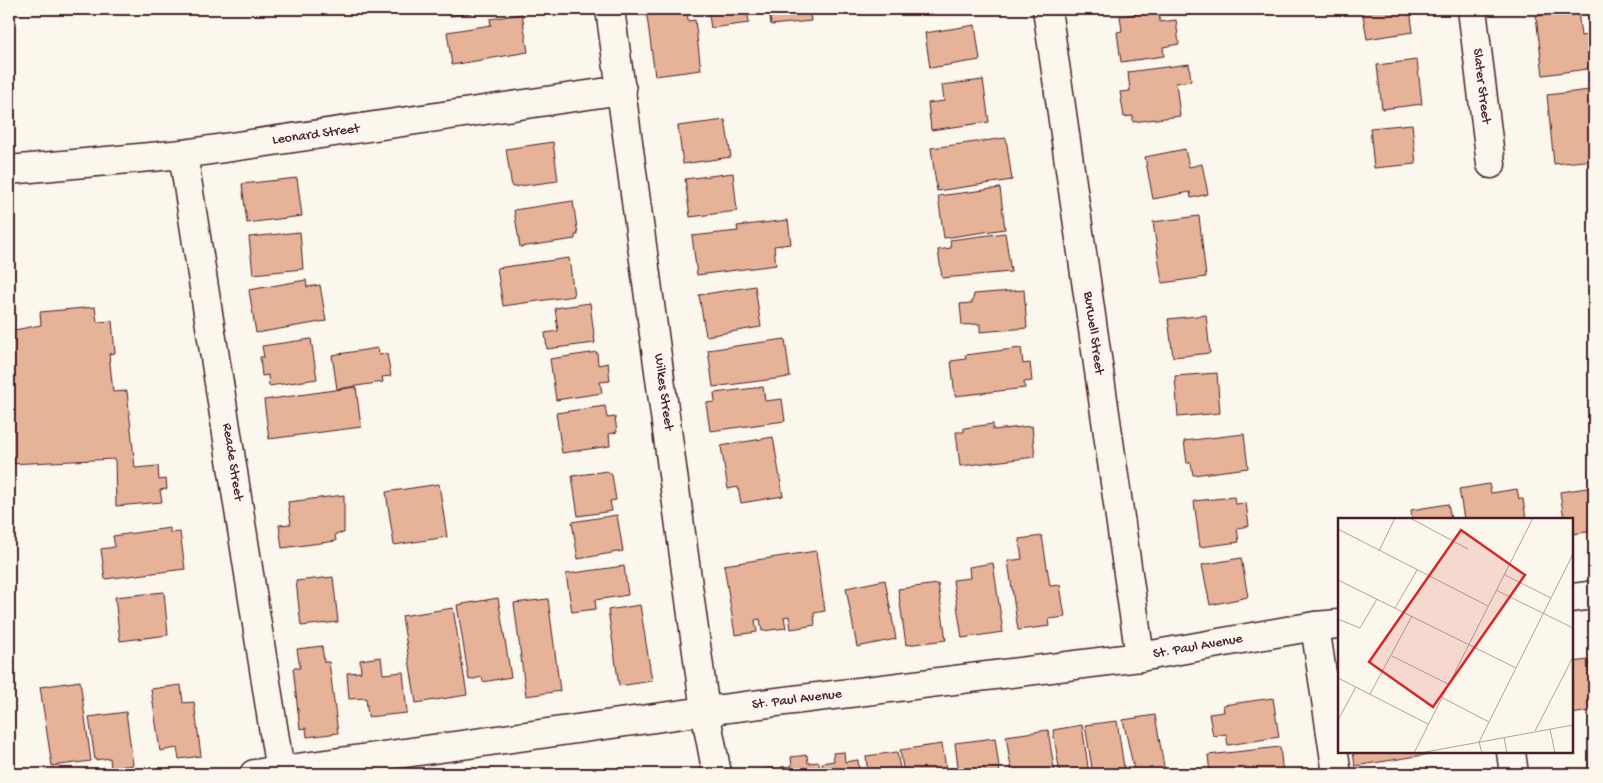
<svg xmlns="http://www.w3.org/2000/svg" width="1603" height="783" font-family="'Gochi Hand',sans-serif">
  <rect width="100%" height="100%" fill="#fbf7ec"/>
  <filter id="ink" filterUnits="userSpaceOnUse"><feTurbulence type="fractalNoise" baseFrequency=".02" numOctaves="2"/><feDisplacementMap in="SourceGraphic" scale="10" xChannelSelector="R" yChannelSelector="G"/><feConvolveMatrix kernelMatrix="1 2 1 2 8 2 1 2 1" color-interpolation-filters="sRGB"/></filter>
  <g filter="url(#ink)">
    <g fill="#e6b398" stroke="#4a1f2b">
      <path d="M449,9H500L450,16Z"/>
      <path d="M646,9H687L688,21L695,20L701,70L655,76Z"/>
      <path d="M708,9H747L749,23L711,28Z"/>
      <path d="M769,9H809L811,21L771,25Z"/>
      <path d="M830,9H866L831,14Z"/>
      <path d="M1362,9H1410L1413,32L1367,39Z"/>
      <path d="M1159,11L1160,22L1176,20L1179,44L1163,47L1164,56L1121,62L1117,32L1122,31L1120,16Z"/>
      <path d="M1578,11L1581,36L1594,34V68L1543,75L1536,16Z"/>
      <path d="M522,14L528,52L452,65L447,32L491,25L490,19Z"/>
      <path d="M975,25L980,60L930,68L925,33Z"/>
      <path d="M1417,60L1422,104L1382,109L1377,65Z"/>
      <path d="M1189,64L1191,81L1176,83L1180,116L1133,122V116L1124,117L1120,92L1130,91L1128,72Z"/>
      <path d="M983,80L989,122L931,130L928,103L944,101L942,85Z"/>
      <path d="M1590,90L1594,131V160L1554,164L1547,95Z"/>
      <path d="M725,120L731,157L683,164L678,126Z"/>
      <path d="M1412,124L1416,164L1374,168L1370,128Z"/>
      <path d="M1006,138L1012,180L937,191L931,148Z"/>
      <path d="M553,142L558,181L512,187L506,149Z"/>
      <path d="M1185,149L1189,167L1202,164L1208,194L1191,198L1190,192L1153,199L1145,157Z"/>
      <path d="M733,173L737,211L690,217L685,179Z"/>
      <path d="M297,178L302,216L247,223L242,184Z"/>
      <path d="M1000,188L1005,229L944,238L938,196Z"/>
      <path d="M573,201L578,235H575V239L520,247L514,210Z"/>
      <path d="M1199,216L1206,277L1162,283L1153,222Z"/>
      <path d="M788,220L791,244L774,246L776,265L697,275L692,236L738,231L737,226Z"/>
      <path d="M300,232L303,269L253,274L249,237Z"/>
      <path d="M1005,233L1011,272L942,278L938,250L951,248L950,240Z"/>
      <path d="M569,258L574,296L503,306L497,268Z"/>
      <path d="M306,280L307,287L320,285L326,321L256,333L249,290Z"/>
      <path d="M755,286L761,327L706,336L699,295Z"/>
      <path d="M1024,290L1027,328L980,332V324L962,325L960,304L972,303L974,294Z"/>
      <path d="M590,303L595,343L547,349L545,333L558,331L555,308Z"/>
      <path d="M95,307L97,322L112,321L115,353L109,354L113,392L127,391L135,468L158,466L159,480L166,479L167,489L160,490L162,502L116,506L115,459L9,464V331L41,325L40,312Z"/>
      <path d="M1206,315L1210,353L1173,357L1168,319Z"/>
      <path d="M311,339L317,379L269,386L268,375L262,376L260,357H264L262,346Z"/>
      <path d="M785,339L790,377L713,387L708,350Z"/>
      <path d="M378,348L379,355L387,354L391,376L382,377L383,382L337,389L332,355Z"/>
      <path d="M1021,348L1023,364L1030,363L1032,381L1024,382L1025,388L955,396L951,361L966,359L965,355Z"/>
      <path d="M597,352L598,365L608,363L610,381L600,382L602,393L556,400L550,359Z"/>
      <path d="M1217,373L1220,413L1178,417L1175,376Z"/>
      <path d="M356,387L361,427L269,439L264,400Z"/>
      <path d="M763,387L765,401L782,399L785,421L710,431L706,403L715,402L714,393Z"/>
      <path d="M605,406L607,418L615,417L617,432L609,434L610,446L562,453L556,413Z"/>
      <path d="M993,424V430L1032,426L1035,457L960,466L956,432H964V428Z"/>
      <path d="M1244,434L1248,468L1193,475L1191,463H1187L1184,441Z"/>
      <path d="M773,437L783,496L741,503L738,487L728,489L721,446Z"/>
      <path d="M607,471L612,475L616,500L610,501L612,511L578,516L572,476Z"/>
      <path d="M439,484L447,537L394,545L386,492Z"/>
      <path d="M1489,484L1491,493L1517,489L1519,499H1523L1526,519H1464L1459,489Z"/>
      <path d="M1594,487V531L1572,534V519H1564L1560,492Z"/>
      <path d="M344,495V533L335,534L336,541L282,548L279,525L291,524L288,502Z"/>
      <path d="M1234,497L1235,504L1246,503L1249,526L1237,528L1239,542L1200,547L1194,501Z"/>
      <path d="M1448,504L1451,519H1412L1411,510Z"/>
      <path d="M617,515L623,551L578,559L572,522Z"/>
      <path d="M170,528V533L180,532L185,569L105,579L101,549L115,547L113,536Z"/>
      <path d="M1042,536L1050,586L1060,585L1065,617L1049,619L1050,626L1018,630L1008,561L1022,559L1019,539Z"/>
      <path d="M816,551L825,611L814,613L815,625L791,629L789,616L784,617L786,628L762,631L760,619L755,620L757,632L735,635L724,565Z"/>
      <path d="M1241,558L1248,597L1210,605L1202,565Z"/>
      <path d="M993,563L1003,632L962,638L953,580L970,578L969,567Z"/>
      <path d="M624,566L628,595L595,600L596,609L572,612L566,574Z"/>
      <path d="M333,577L338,622L301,626L296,581Z"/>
      <path d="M885,580L896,639L857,647L846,588Z"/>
      <path d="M938,584L946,640L906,645L898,589Z"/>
      <path d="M164,592L168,635L120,641L115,597Z"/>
      <path d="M498,598L511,677L483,682L482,677L469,680L457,605Z"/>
      <path d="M548,599L560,691L526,696L514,603Z"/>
      <path d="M640,605L652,681L619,686L608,610Z"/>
      <path d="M453,608L467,695L416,703L402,616Z"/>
      <path d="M322,646L324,662H329L338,733L307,737L306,728L300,729L293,668H300L297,649Z"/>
      <path d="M381,657L383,674L403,672L407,713L368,717L366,698L349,699L347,673L361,672L360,660Z"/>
      <path d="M1588,660L1594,710L1572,714V662Z"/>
      <path d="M80,681L91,761L52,766L40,687Z"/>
      <path d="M181,685L183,703L194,702L201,756L179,759L177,748L160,751L151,689Z"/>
      <path d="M1273,698L1279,737L1228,745L1226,734L1213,736L1209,714L1224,712L1223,705Z"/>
      <path d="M126,712L133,765L111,768L110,758L95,760L89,717Z"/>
      <path d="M1155,715L1165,772L1160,774H1135L1123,720Z"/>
      <path d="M1117,721L1125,774H1093L1085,725Z"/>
      <path d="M1082,725L1089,774H1060L1053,730Z"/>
      <path d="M1048,730L1055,774H1012L1006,736Z"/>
      <path d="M995,738L1000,774H959L955,743Z"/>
      <path d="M942,744L947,774H904L900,750Z"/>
      <path d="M1280,747L1283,774H1210L1208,755Z"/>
      <path d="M844,752L845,762L858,760L859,774H824L822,763L834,761L833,753Z"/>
      <path d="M897,752L901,774H868L866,756Z"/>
      <path d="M1353,752H1442L1355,766Z"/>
      <path d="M807,755L808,763L819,762L820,774H782L781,767L792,766L791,757Z"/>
      <path d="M1594,761V774H1590L1589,762Z"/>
      <path d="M774,768L775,774H743V773Z"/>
    </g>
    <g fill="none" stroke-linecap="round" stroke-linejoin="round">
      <g stroke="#4a1f2b" stroke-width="31">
        <g id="minor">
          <path d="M610,9L705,711L717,774"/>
          <path d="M1047,9L1140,657"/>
          <path d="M1472,9L1491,164"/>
          <path d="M183,154L280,771"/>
          <path d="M9,170L183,154L622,90"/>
          <path d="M1315,626L1337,774"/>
          <path d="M1511,752L1514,774"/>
        </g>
      </g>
      <g stroke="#4a1f2b" stroke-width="31">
        <g id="tertiary">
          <path d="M1572,598L1594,595"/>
          <path d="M254,774L705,711L1140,657L1315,626L1339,624"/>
        </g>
      </g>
      <use href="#minor" stroke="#fbf7ec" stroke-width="28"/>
      <use href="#tertiary" stroke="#fbf7ec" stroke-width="28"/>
    </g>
  </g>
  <g text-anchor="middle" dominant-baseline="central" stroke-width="5" stroke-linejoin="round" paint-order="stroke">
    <g font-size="14" fill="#4a1f2b" stroke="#fbf7ec">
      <text transform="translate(1481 86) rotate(83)">Slater Street</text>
      <text transform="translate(316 135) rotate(-8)">Leonard Street</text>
      <text transform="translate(1093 333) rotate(82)">Burwell Street</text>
      <text transform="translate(663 392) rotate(82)">Wilkes Street</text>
      <text transform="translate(232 462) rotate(81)">Reade Street</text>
      <text transform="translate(1198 647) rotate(-10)">St. Paul Avenue</text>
      <text transform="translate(797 700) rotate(-7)">St. Paul Avenue</text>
    </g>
  </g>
  <g transform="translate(1338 518)">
    <rect width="235" height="235" fill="#fbf7ec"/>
    <path fill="none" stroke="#b4a19f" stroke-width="1" d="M72,0L130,31M0,11L150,88M41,33L57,0M167,57L213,80M0,62L178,150M158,72L235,110M57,90L79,52M0,101L22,110L39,81M54,138L110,166M0,160L90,206M32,176L74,98M103,179L151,204M0,202L18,169M212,211L217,235M197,213L235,139M166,219L169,235M76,235L195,0M82,235L235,207M144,235L141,224L235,36"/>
    <path fill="#d62828" fill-opacity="0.15" stroke="#d62828" stroke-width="2.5" d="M123,12L187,57L95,189L31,144Z"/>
    <rect width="235" height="235" fill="none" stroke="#4a1f2b" stroke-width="2.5"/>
  </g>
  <rect width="1603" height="783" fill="none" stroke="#fbf7ec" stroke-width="30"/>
  <rect x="15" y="15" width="1573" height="753" fill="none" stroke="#4a1f2b" stroke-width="2" filter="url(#ink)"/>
</svg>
